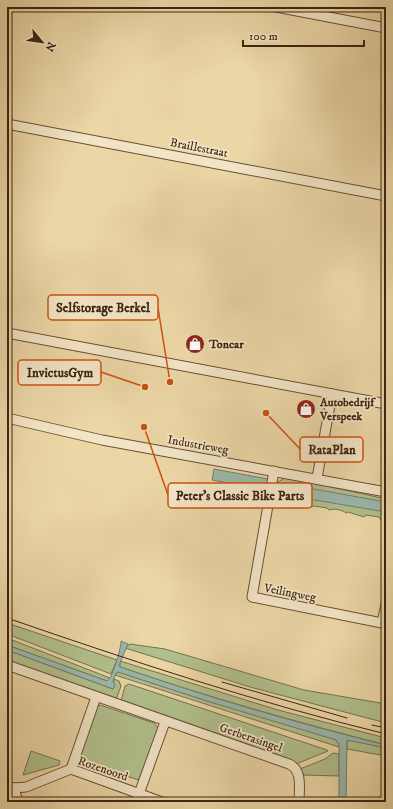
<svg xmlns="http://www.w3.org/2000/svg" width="393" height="809" font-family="'IM FELL DW Pica',serif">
  <rect width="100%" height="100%" fill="#ebd6a6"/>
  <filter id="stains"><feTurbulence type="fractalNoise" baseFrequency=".005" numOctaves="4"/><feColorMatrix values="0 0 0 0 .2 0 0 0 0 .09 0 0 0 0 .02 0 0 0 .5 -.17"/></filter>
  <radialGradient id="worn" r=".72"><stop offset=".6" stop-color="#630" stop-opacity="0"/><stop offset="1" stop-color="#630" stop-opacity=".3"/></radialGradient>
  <g fill="#b1bf8c" stroke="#76724e">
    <path d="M286,477L386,499V518L381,520L379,517L366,515L364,517L348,512L346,513C343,510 333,508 329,510L327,508L314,506L311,507L310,505L296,502L293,504L292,502L274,498L278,482Z"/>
    <path d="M7,623L117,660L111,674L7,634Z"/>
    <path d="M7,638L110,678L107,681L7,645Z"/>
    <path d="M130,644L165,649L304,690L386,704V723L250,687L125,648Z"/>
    <path d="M7,650L113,689L114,679L119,681L121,686L117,697L113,699L7,661Z"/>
    <path d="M120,661L278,710L386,738V745C296,722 208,697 120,667Z"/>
    <path d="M118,672L207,701L334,739L338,742L339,747L115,675Z"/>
    <path d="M129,684L327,750L328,751L296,764L121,701L125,686Z"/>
    <path d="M100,705L154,723L158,728L139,780L77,761L96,707Z"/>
    <path d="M350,740L386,748V756L347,749V742Z"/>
    <path d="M31,751L60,761L59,765L23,775Z"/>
    <path d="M333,753L339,754V776L303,775L300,769L325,759Z"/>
  </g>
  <g fill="#99b8ac" stroke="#747d6e">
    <path d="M214,469L268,479L266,490L212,480Z"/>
    <path d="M286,484L386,502V512L285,495L282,491L283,486Z"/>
    <path d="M121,641L128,644L119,665L120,667C208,697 296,723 386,745V748L347,740L346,802H339V745L336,740L207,701L118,672L116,673L113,681L115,686L113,689L7,650V645L107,681C113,677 121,649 121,641Z"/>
  </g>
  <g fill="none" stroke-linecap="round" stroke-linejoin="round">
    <g stroke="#685036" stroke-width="11">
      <g id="minor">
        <path d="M276,7L386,28"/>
        <path d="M7,124L386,196"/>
        <path d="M7,333L386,404"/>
        <path d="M7,418L102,440L386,492"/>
        <path d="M274,471L252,597L382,623L386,604"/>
        <path d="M317,478L332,394"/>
        <path d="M7,665L289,764C303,770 299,789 299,802"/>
        <path d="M71,769L96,697"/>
        <path d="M7,786L14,788L18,802"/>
        <path d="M14,788L26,787L71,769L162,802"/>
        <path d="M136,802L165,722"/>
      </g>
    </g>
    <use href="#minor" stroke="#f2e4c5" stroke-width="9"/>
    <g stroke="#3c2411" stroke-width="1">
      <path d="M7,618C132,661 258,703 386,734"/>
      <path d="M222,682L347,718"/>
      <path d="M372,725L386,728"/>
    </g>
  </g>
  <defs>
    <g id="shop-disc" transform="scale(1)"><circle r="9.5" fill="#8f2418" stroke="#f2e4c5"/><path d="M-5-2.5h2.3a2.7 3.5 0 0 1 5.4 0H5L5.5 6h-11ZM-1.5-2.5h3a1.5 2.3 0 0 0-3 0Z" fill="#fff"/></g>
  </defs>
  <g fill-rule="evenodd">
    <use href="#shop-disc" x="195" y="344"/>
    <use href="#shop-disc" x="306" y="409"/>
  </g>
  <g text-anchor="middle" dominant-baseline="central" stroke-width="3.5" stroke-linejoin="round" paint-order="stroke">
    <g font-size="12" fill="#3c2411" stroke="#f2e4c5">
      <text transform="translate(199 148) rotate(11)">Braillestraat</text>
      <text transform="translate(198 445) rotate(10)">Industrieweg</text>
      <text transform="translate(290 593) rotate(11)">Veilingweg</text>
      <text transform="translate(251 738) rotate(19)">Gerberasingel</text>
      <text transform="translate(103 769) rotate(19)">Rozenoord</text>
    </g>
    <g font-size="12" font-weight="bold" fill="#3c2411" stroke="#f2e4c5" text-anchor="start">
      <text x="209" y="344">Toncar</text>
      <text x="320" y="402">Autobedrijf<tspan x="320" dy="14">Verspeek</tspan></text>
    </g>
  </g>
  <path fill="none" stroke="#ce510d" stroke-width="1.5" d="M170 382L158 308M145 387L101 372M266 413L300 449M144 427L168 495"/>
  <g fill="#ce510d" stroke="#f2e4c5" stroke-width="1.5">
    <circle cx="170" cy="382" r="4"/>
    <circle cx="145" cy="387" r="4"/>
    <circle cx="266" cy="413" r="4"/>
    <circle cx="144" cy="427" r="4"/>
  </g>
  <g fill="#f2e4c5" stroke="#ce510d" stroke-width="1.5">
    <rect x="48" y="295" width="110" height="25" rx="4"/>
    <rect x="18" y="360" width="83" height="25" rx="4"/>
    <rect x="300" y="437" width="63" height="25" rx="4"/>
    <rect x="168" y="483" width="144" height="25" rx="4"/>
  </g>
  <g font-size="13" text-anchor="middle" font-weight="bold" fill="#3c2411">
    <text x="103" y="312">Selfstorage Berkel</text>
    <text x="60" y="377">InvictusGym</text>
    <text x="332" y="454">RataPlan</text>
    <text x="240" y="500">Peter's Classic Bike Parts</text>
  </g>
  <rect width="393" height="809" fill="none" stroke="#ebd6a6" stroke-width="24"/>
  <rect x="8" y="8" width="377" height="793" fill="none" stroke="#3c2411" stroke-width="2"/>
  <rect x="12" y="12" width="369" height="785" fill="none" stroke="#3c2411"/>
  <g transform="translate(42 42) rotate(119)" stroke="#f2e4c5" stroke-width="3" paint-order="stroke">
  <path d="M0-3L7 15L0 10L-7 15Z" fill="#3c2411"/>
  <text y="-6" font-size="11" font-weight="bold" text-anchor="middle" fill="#3c2411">N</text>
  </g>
  <path d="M243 40v6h121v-6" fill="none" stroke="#3c2411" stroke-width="2"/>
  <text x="249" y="40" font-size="12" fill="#3c2411" stroke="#f2e4c5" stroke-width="3" paint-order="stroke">100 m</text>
  <rect width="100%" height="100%" filter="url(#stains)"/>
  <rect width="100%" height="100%" fill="url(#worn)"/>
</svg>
